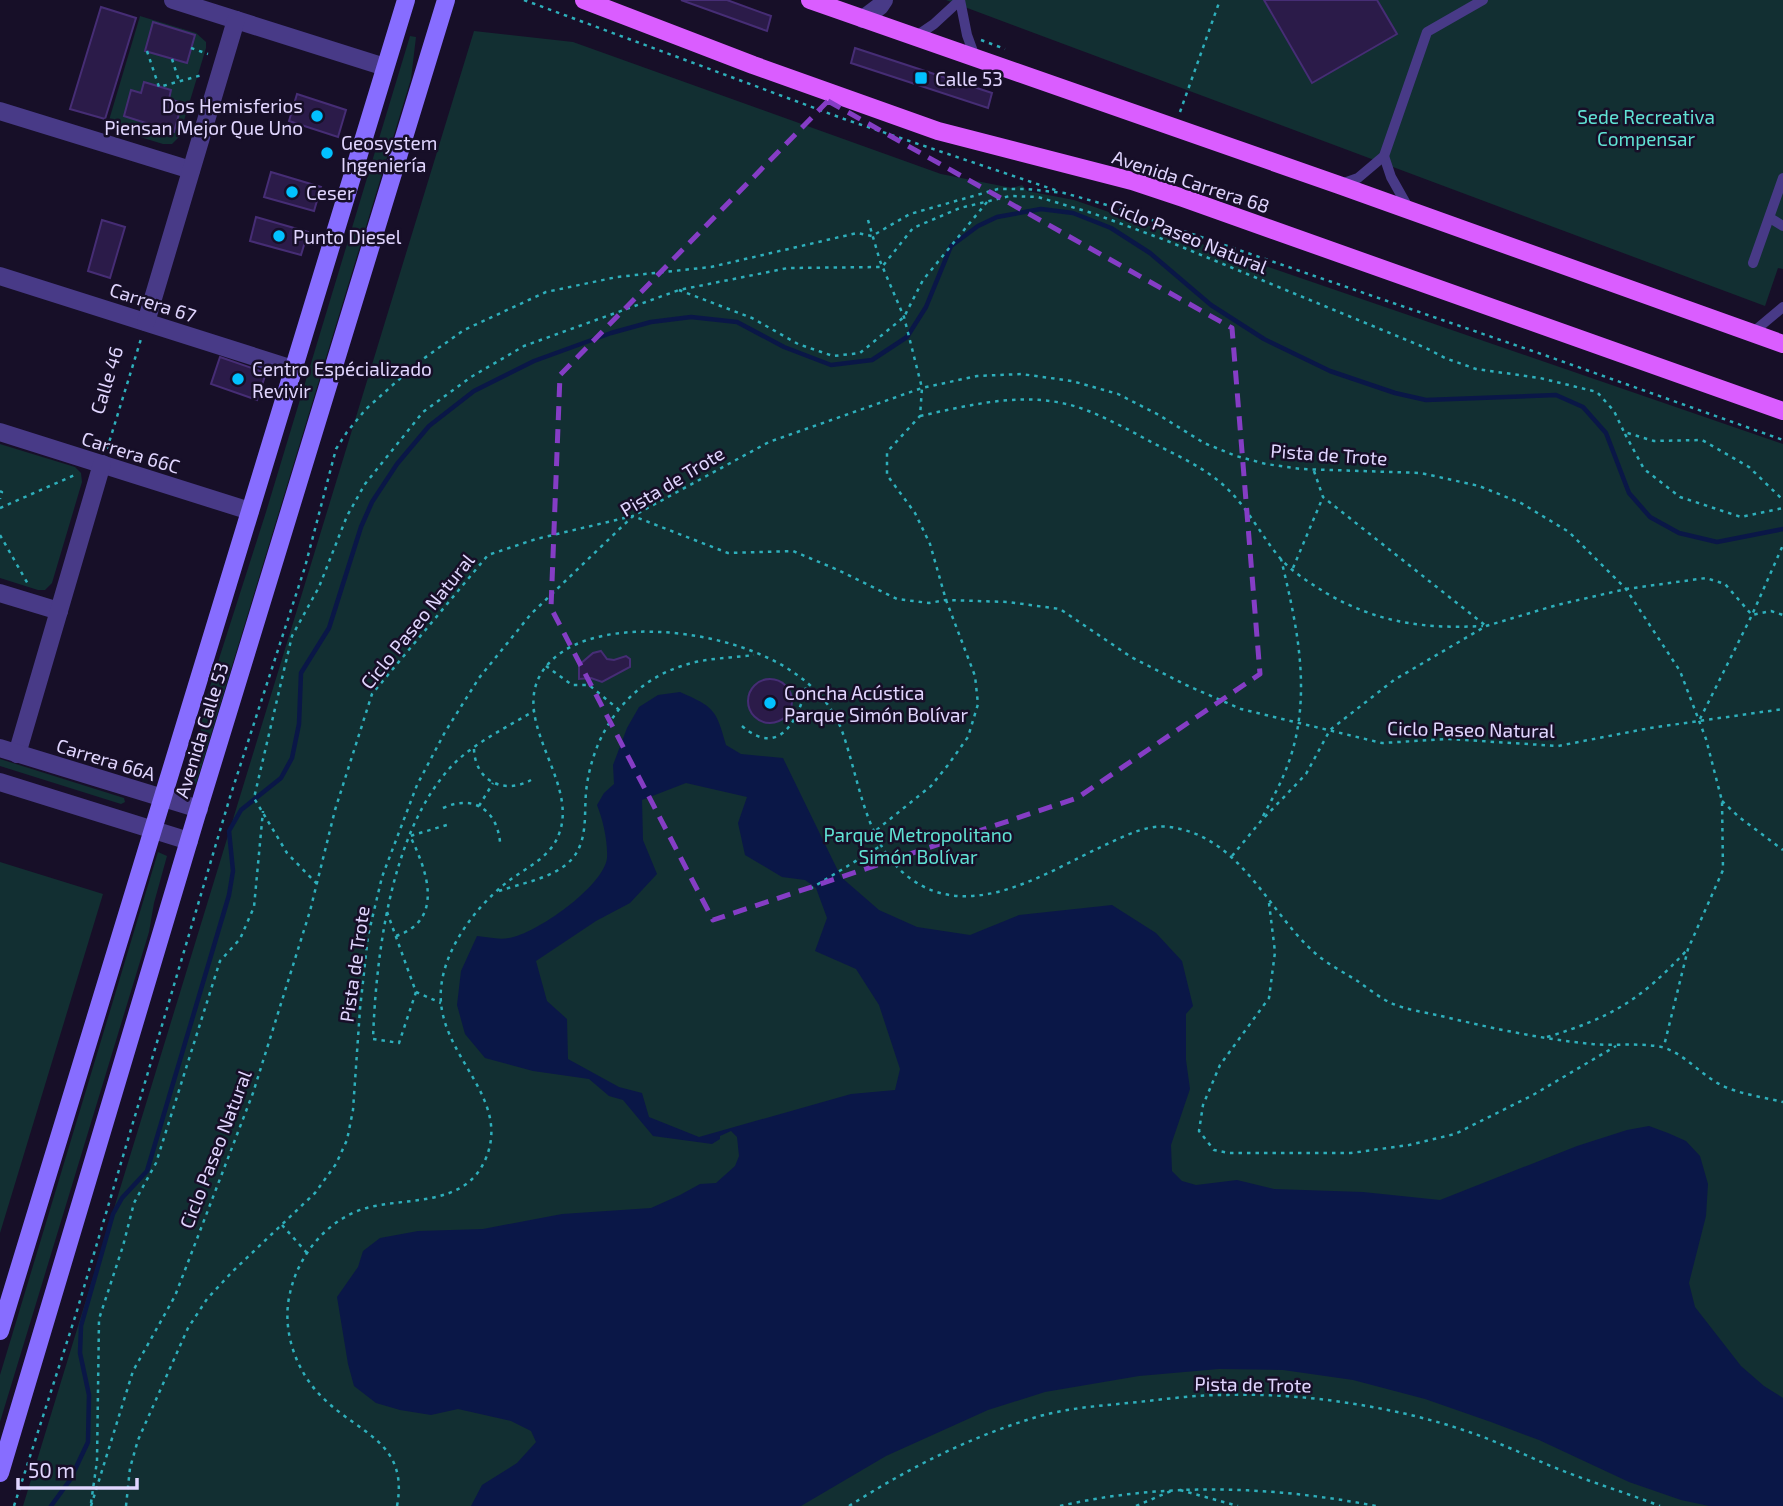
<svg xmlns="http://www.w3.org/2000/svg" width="1783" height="1506" font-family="'Exo 2',sans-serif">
  <rect width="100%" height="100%" fill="#170f28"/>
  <g fill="#122f32">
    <path d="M946,0H1783V269L1778,268L1765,306Z"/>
    <path d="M140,16L196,33L206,42V48L179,137L172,144H163L107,127Z"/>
    <path d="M474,31L573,42L941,174L1012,188L1022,185L1027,191L1074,200L1783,444V1506H23Z"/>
    <path d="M410,36L416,37L411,79L196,784L189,783L202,744L200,718L266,512Z"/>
    <path d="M0,444L75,467L81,473L82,482L52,583L45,590H38L0,578Z"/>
    <path d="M0,759L124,798L125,802L121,804L0,766Z"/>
    <path d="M158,852L167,856L154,903L149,932L0,1422V1375Z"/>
    <path d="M0,862L103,894L0,1233Z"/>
  </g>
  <path fill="#0a1747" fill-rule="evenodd" d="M680,692C714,707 716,709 726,745L741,754L783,758L841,877L879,910L917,927L970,935L1019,915L1112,905L1156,933L1182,961L1193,1006L1186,1014V1060L1190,1089L1171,1145L1172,1171L1182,1181L1196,1185L1237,1180L1274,1189L1363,1192L1440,1200L1577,1146L1627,1130L1649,1126L1668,1133L1686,1141L1700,1156L1708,1184L1706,1216L1689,1283L1695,1307L1741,1366L1764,1386L1783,1398V1506H1709L1681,1500L1629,1482L1539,1440L1491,1422L1425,1399L1353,1380L1283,1370L1219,1369L1139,1376L1045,1392L988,1410L886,1456L801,1506H471L482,1485L517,1463L536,1442L531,1431L511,1421L458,1409L431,1415L400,1410L376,1403L354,1386L348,1364L337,1297L358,1267L363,1251L380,1238L418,1231L483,1229L562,1214L651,1208L680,1195L700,1184L716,1183L735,1166L739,1156L737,1137L731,1131L720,1136V1139L712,1144L653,1136L623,1100L609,1096L589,1079L533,1071L485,1058L465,1034L457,1005L461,971L477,936C487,937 499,940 509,938C536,934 604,886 607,858C608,842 603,820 597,805L604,793L614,784L613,765L627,728L639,707L658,695ZM686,783L747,797L738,823L745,855L782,877L805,880L816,888L827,918L815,951L856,969L879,1005L900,1069L895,1090L851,1094L699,1137L649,1117L642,1093L619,1087L568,1059L567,1019L547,1001L536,961L596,921L630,903L657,874L643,840L642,800Z"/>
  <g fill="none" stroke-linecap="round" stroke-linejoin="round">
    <path stroke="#0a1747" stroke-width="4.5" d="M51,1506L70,1480L88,1442L89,1395L80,1353L81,1326L113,1214L122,1198L147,1171L229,895L233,871L229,831L241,810L281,778L292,758L299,724L301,673L329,628L361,527L372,502L397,464L429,426L474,391L534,361L611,333L651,322L691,317L737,322L784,347L831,365L872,360L907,337L926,307L951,246L978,226L997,217L1041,209L1073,213L1111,228L1150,253L1211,305L1264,339L1330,371L1395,393L1426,400L1556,395L1583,407L1606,433L1629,493L1650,517L1679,533L1717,542L1783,529"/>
  </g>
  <g fill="#2b1b49" stroke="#462d75" stroke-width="2">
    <path d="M681,0H727L771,16L767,31Z"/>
    <path d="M1264,0H1377L1397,34L1312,83Z"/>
    <path d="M101,7L136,18L105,119L70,109Z"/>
    <path d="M153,22L195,35L187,63L145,51Z"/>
    <path d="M855,48L992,93L988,108L851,63Z"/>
    <path d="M144,82L171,90L169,99L182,103L174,132L124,116L131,90L141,93Z"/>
    <path d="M297,94L346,110L338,137L289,121Z"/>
    <path d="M271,172L321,187L314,211L264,197Z"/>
    <path d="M256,217L308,232L301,255L250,241Z"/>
    <path d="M102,220L125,227L110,278L88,271Z"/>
    <path d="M220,357L266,373L257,400L211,384Z"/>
    <path d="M601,651L607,659L614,660L626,656L630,659V667L602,682L591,678L579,679V665L593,653Z"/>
    <circle cx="770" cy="701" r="22"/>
  </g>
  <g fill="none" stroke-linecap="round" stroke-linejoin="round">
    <g stroke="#2eafbb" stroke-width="2.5" stroke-dasharray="3.5 5" stroke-linecap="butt">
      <path d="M524,0L844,119L1058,191"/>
      <path d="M981,40L1005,49"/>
      <path d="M191,48L208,54"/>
      <path d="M147,51L159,87L202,75"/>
      <path d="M172,59L179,81"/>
      <path d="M181,107L191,110"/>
      <path d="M1180,112L1220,0"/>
      <path d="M868,220L880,261L904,317L922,388L920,416L887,452V475L915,513L930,544L946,600L975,676L978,704L968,737L948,765L931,786L874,832"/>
      <path d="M679,290L752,318L798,344L833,356L860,353L904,317L923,280L987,202"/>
      <path d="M920,416C975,404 1031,389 1086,410C1109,419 1131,431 1153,443C1176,455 1201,466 1221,483C1246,504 1259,533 1280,558C1292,572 1310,583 1326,593C1378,623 1424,629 1483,626"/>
      <path d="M1625,434L1644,469L1680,497L1741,517L1783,508"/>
      <path d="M107,449L141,339"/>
      <path d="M1314,471L1323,497L1486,626"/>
      <path d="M0,491L2,492L0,499"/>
      <path d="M0,508L77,474"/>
      <path d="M0,535L28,584"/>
      <path d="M1293,568L1323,497"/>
      <path d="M546,666L572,685H589L618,709"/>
      <path d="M1700,719L1752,615L1783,545"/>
      <path d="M742,726C781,760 800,716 807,683"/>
      <path d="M474,749C475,781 504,795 531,780"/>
      <path d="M1722,801L1739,817L1783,850"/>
      <path d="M479,806L493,783"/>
      <path d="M443,808C473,794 497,810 500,842"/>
      <path d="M1263,816C1271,801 1279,787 1285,772C1314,702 1298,629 1281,559"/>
      <path d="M1232,856L1261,821L1306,774L1330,730L1394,680L1486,626L1557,605L1626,589L1706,578L1725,584L1752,615L1771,611L1783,615"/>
      <path d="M317,884L287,853L254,798L292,636L319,587L347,516L365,484L423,412L471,377L524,346L679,290L788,268L882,267L913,228L960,208L1010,196L1038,197L1092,213L1165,240L1426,348L1445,358L1476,369L1540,378L1597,392L1614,411L1624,432L1654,441L1702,440L1749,467L1783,500"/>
      <path d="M810,889L882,845"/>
      <path d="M499,891C522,883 555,878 572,859C588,840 584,816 586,792C592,734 627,682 685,665C706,658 731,658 754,655"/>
      <path d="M1269,903L1275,952L1269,998L1220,1065L1203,1105L1199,1131L1214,1150L1229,1153H1351L1409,1145L1455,1134L1533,1095L1616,1046"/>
      <path d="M387,912L416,992L441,1003"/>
      <path d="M396,936C445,920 427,870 410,836L450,824"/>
      <path d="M416,992L399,1043L373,1039C376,954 391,834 449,769C471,744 506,728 534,711"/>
      <path d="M1547,1037C1611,1018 1642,999 1687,950"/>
      <path d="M282,1225L307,1253"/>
      <path d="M1180,1490L1238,1506"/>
      <path d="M91,1503L97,1461L99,1319L123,1246L134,1203L156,1163L220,961L240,939L254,907L263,811"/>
      <path d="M14,1506L76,1314L230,797L305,567L336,449L347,432L366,409L395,383L423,359L464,330L546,292L617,277L711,267L857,233L872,236L910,214L998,189H1027L1064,193L1114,207L1547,356L1783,440"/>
      <path d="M91,1506L133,1371L175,1296L253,1093L310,911L335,810L372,694L488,555L536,539L633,516L728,553L793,551L838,570L897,599L929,603L946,600L1008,602L1060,609L1131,657L1186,685L1241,709L1382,743L1449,739L1558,746L1650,728L1783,709"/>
      <path d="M126,1506L130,1468L138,1440L188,1328L207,1299L233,1271L315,1193L336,1164L347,1140L353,1110L360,1009L368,936L382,877L417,785L445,732L479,678L531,614L633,516L769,442L922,388L977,376L1021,374L1072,381L1118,394L1159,415L1204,443L1236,456L1266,464L1301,469L1421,473L1479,486L1521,503L1569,532L1626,589L1680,671L1706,739L1722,801L1723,870L1688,949L1664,1046"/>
      <path d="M397,1506C409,1442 359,1434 323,1398C296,1372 281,1330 290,1293C298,1256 326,1221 363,1209C405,1196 465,1209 486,1158C510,1100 446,1060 441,1003C437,958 472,910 506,883C526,867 552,858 560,831C578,776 500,712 551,661C577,635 625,630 660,632C726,635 817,663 842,731C860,781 865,846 911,879C972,923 1047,872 1103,846C1127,835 1150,822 1176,828C1243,841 1269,913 1316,954C1329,965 1345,973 1359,982C1369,989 1380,998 1391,1003C1406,1010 1425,1012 1441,1016C1491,1028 1541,1039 1592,1044C1613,1046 1635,1043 1656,1046C1681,1049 1699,1074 1721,1085C1739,1094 1763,1097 1783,1102"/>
      <path d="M849,1506C909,1468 971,1436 1040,1416C1069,1408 1098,1406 1128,1403C1160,1400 1191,1395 1223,1395C1283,1393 1343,1400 1402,1413C1437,1421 1474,1432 1507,1447C1525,1454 1542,1463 1561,1470C1593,1483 1627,1493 1660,1506"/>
      <path d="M1060,1506C1164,1482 1272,1486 1376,1506"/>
      <path d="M1136,1506L1171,1491"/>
    </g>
    <g stroke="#483a87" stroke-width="10">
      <path d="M960,0L967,35L975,57"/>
      <path d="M915,37L934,24L960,0"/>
      <path d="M1384,156L1391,177L1409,209"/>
      <path d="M1341,184L1358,178L1384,156L1427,32L1483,0"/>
      <path d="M1770,218L1783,226"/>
      <path d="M1753,263L1783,178"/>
      <path d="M1752,333L1783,307"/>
    </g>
    <g stroke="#483a87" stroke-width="18">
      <path d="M173,0L385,67"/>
      <path d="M863,19L880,6L884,0"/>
      <path d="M0,111L191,170"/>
      <path d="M0,276L293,369"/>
      <path d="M146,322L236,20"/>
      <path d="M0,432L250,511"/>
      <path d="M0,593L59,611"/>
      <path d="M17,754L102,464"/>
    </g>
    <g stroke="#483a87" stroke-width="18">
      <path d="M0,748L199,809"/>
      <path d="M0,782L189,841"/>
    </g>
    <g stroke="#876dff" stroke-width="18">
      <path d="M0,1331L406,0"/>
      <path d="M0,1473L196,817L446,0"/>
    </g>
    <g stroke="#da5dff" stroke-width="18">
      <path d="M584,0L753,65L938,131L1132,181L1183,198L1783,411"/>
      <path d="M810,0L1339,185L1783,344"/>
    </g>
  </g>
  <path fill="none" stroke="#853dc5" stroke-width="5" stroke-dasharray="14 9" stroke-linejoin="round" d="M828,101L1232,328L1260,674L1077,798L713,920L551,608L560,375Z"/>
  <g fill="#02c1ff" stroke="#170f28" stroke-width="2.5">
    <rect x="914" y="71" width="14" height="14" rx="3.5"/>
    <circle cx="317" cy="116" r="7"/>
    <circle cx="327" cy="153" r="7"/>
    <circle cx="292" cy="192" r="7"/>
    <circle cx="279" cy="236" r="7"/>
    <circle cx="238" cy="379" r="7"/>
    <circle cx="770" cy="703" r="7"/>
  </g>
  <g text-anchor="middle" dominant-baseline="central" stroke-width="5" stroke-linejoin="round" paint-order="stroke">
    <g font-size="19" fill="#e1d6ff" stroke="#170f28" text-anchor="start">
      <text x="935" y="78">Calle 53</text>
      <text x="303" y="105" text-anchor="end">Dos Hemisferios<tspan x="303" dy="22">Piensan Mejor Que Uno</tspan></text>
      <text x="341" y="142">Geosystem<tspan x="341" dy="22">Ingeniería</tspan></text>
      <text x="306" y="192">Ceser</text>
      <text x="293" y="236">Punto Diesel</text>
      <text x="252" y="368">Centro Espécializado<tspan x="252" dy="22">Revivir</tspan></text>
      <text x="784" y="692">Concha Acústica<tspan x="784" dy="22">Parque Simón Bolívar</tspan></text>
    </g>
    <g font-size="19" fill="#60e2d4" stroke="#170f28">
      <text x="1646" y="116">Sede Recreativa<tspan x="1646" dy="22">Compensar</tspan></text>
      <text x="918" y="834">Parque Metropolitano<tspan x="918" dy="22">Simón Bolívar</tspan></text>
    </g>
    <g font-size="19" fill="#e1d6ff" stroke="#170f28">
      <text transform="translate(1191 181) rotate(18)">Avenida Carrera 68</text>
      <text transform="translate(1189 236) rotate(22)">Ciclo Paseo Natural</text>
      <text transform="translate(153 302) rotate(18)">Carrera 67</text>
      <text transform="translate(106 380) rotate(-73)">Calle 46</text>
      <text transform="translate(131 452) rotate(17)">Carrera 66C</text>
      <text transform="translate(1329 454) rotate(4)">Pista de Trote</text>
      <text transform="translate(672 481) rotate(-31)">Pista de Trote</text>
      <text transform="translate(417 621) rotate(-51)">Ciclo Paseo Natural</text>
      <text transform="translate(1471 729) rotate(1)">Ciclo Paseo Natural</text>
      <text transform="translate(201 730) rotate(-73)">Avenida Calle 53</text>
      <text transform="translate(106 759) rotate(17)">Carrera 66A</text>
      <text transform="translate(354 964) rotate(-82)">Pista de Trote</text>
      <text transform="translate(215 1149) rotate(-69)">Ciclo Paseo Natural</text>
      <text transform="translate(1253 1384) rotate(1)">Pista de Trote</text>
    </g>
  </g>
  <path d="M18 1478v10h119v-10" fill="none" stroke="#e1d6ff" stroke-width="3.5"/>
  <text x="28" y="1478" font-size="21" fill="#e1d6ff" stroke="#170f28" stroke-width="5" paint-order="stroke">50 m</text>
</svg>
